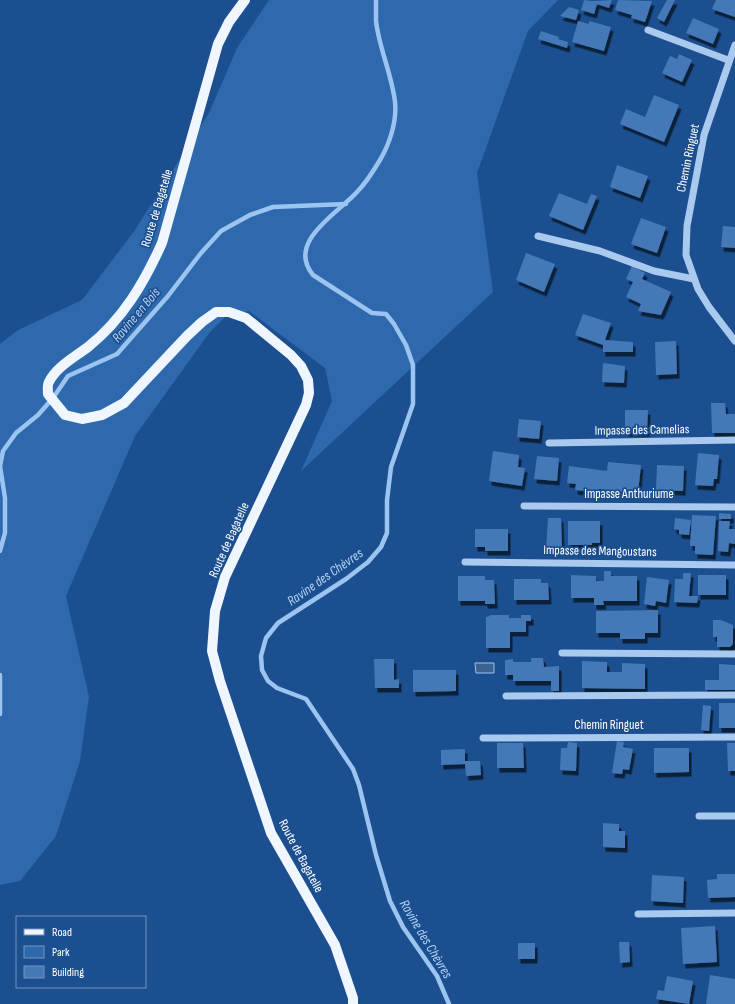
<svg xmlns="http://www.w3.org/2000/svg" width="735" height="1004" font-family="'Sofia Sans Condensed',sans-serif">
  <defs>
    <filter id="shadow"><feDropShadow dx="2.5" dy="4.5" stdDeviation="0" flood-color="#0009"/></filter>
  </defs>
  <rect width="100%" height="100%" fill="#1b4f8f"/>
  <path fill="#2e69ad" d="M269,0H558L528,31L477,173L493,292L301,471L332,401L325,368L249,311L226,316L210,332L135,436L66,596L89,697L80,761L56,836L20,881L0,885V344L18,330L82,300L135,230L209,113L237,48Z"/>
  <path fill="#3c6290" stroke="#9cc4f0" d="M475,663H494V673H476Z"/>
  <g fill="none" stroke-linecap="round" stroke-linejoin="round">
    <g stroke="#9cc4f0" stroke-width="4.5">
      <path d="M376,0C376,7 376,14 376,21C379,48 392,75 395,102C397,121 390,143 380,160C374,170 366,183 357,192C337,214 286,242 313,275L372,313L386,314L394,324L406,345L413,365V404L391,467L387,500V533L381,547L368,562L346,579L278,623L266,638L261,656L262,670L268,681L277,688L306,699L353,769L359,785L376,855L390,901L403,927L437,976L449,1004"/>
      <path d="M0,551L5,533V498L0,466L3,451L16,433L38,415L53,398L68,376L117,354L168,296L201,253L221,231L250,215L273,207L346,204"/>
      <path d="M0,675V714"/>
    </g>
  </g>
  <g fill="#4478b7" filter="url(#shadow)">
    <path d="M584,0L591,1L612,0L609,8L597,4L594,14L581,10Z"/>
    <path d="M618,0L652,1L645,22L631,18L632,15L615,10Z"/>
    <path d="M667,0H675L664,22L657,18Z"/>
    <path d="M716,0H735V17L712,9Z"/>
    <path d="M569,7L579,10L576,20L560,16Z"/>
    <path d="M693,18L719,29L713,44L686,33Z"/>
    <path d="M578,21L589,24V21L611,27L604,51L572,42Z"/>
    <path d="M541,31L559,37L558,39L568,42L567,48L538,39Z"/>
    <path d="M679,54L692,60L682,82L662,73L670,56L677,59Z"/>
    <path d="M654,95L679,105L664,142L620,124L626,109L645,117Z"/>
    <path d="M617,165L648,176L640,198L610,187Z"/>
    <path d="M559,193L587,204L591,194L597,196L583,230L549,216Z"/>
    <path d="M641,218L666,227L657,253L631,244Z"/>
    <path d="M723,226L735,227V248L721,247Z"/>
    <path d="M526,253L555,264L544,292L516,280Z"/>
    <path d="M632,266L645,273L642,279L671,292L661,315L638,311L641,304L626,297L633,282L626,279Z"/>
    <path d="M583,314L611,323L605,340L633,342V352H603V345L575,335Z"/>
    <path d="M676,341L677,374L656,375L655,342Z"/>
    <path d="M603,363L625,366L624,383L602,382Z"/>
    <path d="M711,403H725L726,414H735V433H712Z"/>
    <path d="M625,410H648L647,432H625Z"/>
    <path d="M519,419L541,421L539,439L517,437Z"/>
    <path d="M493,451L519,455L518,467L525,468L522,486L489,481Z"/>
    <path d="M698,453L719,455L717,479H714L713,486L695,485Z"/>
    <path d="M537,456L559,458L557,481L534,479Z"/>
    <path d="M608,462L641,465L638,493L599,489V493L575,490L576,484L567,483L569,466L607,471Z"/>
    <path d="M657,465L684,466L683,491L656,490Z"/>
    <path d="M719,513L731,514V519H719Z"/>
    <path d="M692,515L716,516L713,555L695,554V546H690Z"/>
    <path d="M548,518H561L562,550H546Z"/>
    <path d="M675,518L691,520L689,535L679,534V530L674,529Z"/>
    <path d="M568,521H600V543H592V545H568Z"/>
    <path d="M719,521H730L729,529H735V544L729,543L728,552L718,551Z"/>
    <path d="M475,529H508V551H485V547H475Z"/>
    <path d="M604,571H611V576H637V601H603L604,605H594V598H571V575L596,576V581H604Z"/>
    <path d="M683,573H691L689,596H698L697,603L674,602L675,579H683Z"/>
    <rect x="698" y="575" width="28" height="20"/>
    <path d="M458,576H485V580H494L495,604H485V601H458Z"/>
    <path d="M647,577L669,580L666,603L656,601L655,606L644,604Z"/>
    <path d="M514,579H541V583H548L549,600H514Z"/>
    <path d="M658,610V633H645V639H620V633H596V611Z"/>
    <path d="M490,615H509V618H521V615H531V621H526V632H510V648H486V617L490,616Z"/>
    <path d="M713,620H721L733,625V644L730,647H717V637H713Z"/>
    <path d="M531,658H543L544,667L559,666V691H551V681H513V675H505V660L513,659V662H531Z"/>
    <path d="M374,659H394V680L399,679V688H375Z"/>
    <path d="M582,661L607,662V672H622V663L645,664V689L582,688Z"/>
    <path d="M719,664L735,665V690H705V680H719Z"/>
    <path d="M413,670H456V691L413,692Z"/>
    <rect x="719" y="703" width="16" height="25"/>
    <path d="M703,705L711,706L709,731L701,730Z"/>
    <path d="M617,741L624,742L623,747L633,749L629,770L623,769L622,774L612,773Z"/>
    <path d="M568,742L577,743L576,771L560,770L561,748H567Z"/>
    <path d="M497,743H523L524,768H497Z"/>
    <path d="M727,743H735V771H728Z"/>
    <path d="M654,748H689V772L654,773Z"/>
    <path d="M465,749V761H480L481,775L466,776L465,764L441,765V750Z"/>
    <path d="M603,823L619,824V831H625V848L603,847Z"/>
    <path d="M717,874H735V897L708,898L707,880L717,879Z"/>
    <path d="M652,875L684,877L683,903L651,901Z"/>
    <path d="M715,926L717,962L683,964L681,928Z"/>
    <path d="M619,942H629L630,962L620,963Z"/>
    <rect x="518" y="943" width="17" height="16"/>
    <path d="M710,975L735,979V1004H706Z"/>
    <path d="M667,976L693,981L689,1004L656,999L658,990L664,991Z"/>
  </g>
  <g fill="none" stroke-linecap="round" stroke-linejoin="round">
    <g stroke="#a9c9ee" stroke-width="7">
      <path d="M648,30L728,60"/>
      <path d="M735,45L704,135L687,226L686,255L698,289L709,307L735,341"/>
      <path d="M538,236L600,251L654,271L694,279"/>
      <path d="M549,443L735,440"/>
      <path d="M524,506L735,507"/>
      <path d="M465,562L735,565"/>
      <path d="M562,653L735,654"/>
      <path d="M506,696L735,695"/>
      <path d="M483,738L735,737"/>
      <path d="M699,816H735"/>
      <path d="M638,914L735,913"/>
    </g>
    <path stroke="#f0f6ff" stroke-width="10" d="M245,0L229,22L218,44L162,243C144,283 123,319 88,347C75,357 56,367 49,382C47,385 48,390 48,394L65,415L82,419L102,415L124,403L187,336L202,322L216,312H229L246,318L291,355L301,366L308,380L309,393L306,405L225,577L215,611L212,651L220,681L271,833L335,945L353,998V1004"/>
  </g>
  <g text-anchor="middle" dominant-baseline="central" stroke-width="3.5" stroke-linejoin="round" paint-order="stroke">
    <g font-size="13" fill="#fff" stroke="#1b4f8f">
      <text transform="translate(688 158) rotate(-78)">Chemin Ringuet</text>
      <text transform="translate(157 208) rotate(-73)">Route de Bagatelle</text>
      <text transform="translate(642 430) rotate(-1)">Impasse des Camelias</text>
      <text x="629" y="494">Impasse Anthuriume</text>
      <text transform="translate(229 540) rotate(-66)">Route de Bagatelle</text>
      <text transform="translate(600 551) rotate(1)">Impasse des Mangoustans</text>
      <text x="609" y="725">Chemin Ringuet</text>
      <text transform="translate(301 856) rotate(62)">Route de Bagatelle</text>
    </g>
    <g font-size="14" font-style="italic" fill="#b5d3f5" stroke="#1b4f8f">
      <text transform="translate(136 315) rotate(-50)">Ravine en Bois</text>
      <text transform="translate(325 577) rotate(-35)">Ravine des Chèvres</text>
      <text transform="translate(426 939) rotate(59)">Ravine des Chèvres</text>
    </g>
  </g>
  <rect x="16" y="916" width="130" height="72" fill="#1b4f8f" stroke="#7695bc"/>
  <rect x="24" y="929" width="20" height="6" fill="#f0f6ff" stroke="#7695bc"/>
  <text x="52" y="936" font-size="12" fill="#ffffff">Road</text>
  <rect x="24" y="946" width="20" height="12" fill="#2e69ad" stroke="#7695bc"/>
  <text x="52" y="956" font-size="12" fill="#ffffff">Park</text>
  <rect x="24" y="966" width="20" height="12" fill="#4478b7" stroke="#7695bc"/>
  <text x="52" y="976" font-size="12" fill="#ffffff">Building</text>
</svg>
